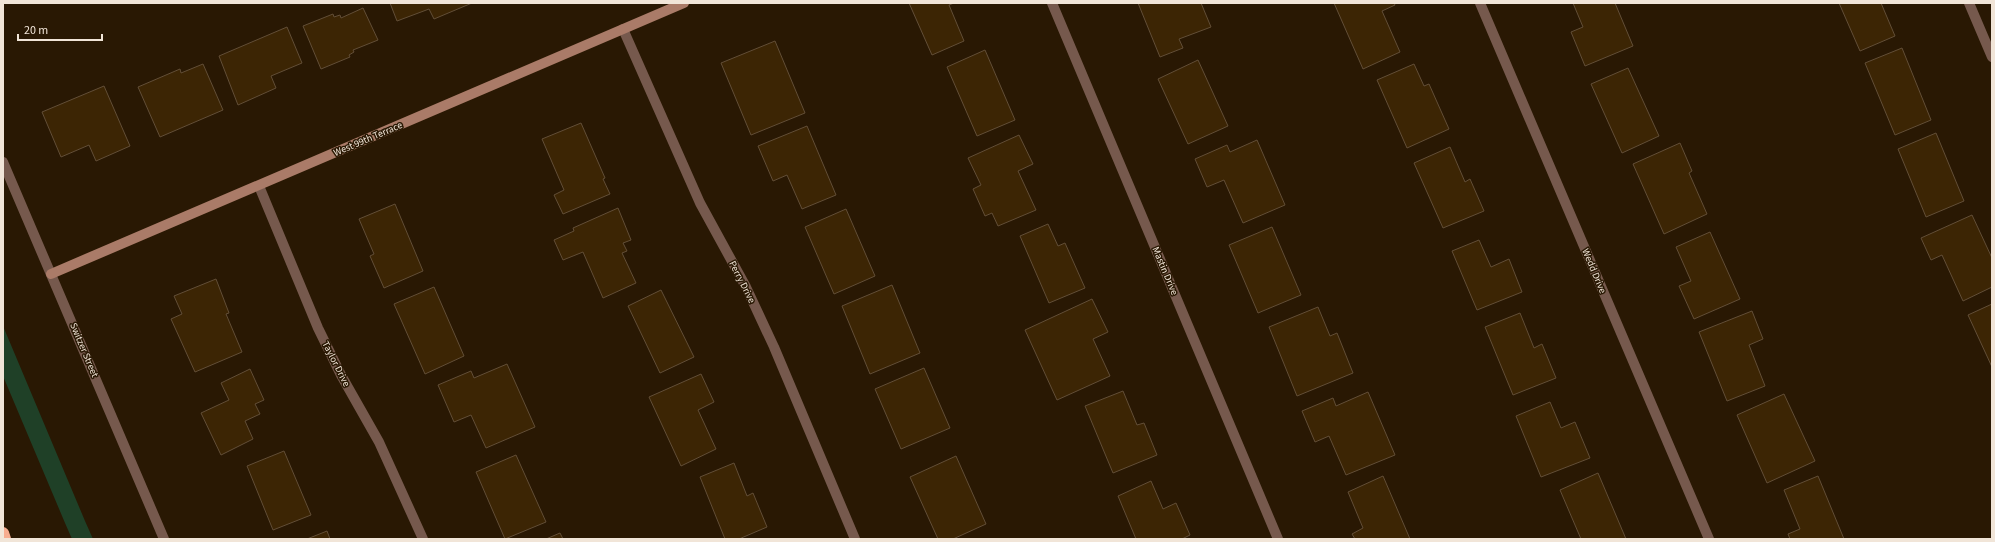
<svg xmlns="http://www.w3.org/2000/svg" width="1995" height="542" font-family="'Source Sans 3',sans-serif">
  <rect width="100%" height="100%" fill="#291803"/>
  <path fill="#1f4027" d="M3,326L85,521L93,539H72L65,523L3,376Z"/>
  <g fill="#3c2504" stroke="#624e37">
    <path d="M390,3H472L434,19L429,9L397,21Z"/>
    <path d="M909,3H954L949,5L964,41L932,55Z"/>
    <path d="M1138,3H1201L1211,27L1179,39L1183,48L1160,57Z"/>
    <path d="M1334,3H1394L1395,5L1382,11L1400,52L1363,69Z"/>
    <path d="M1573,3H1615L1633,46L1585,66L1571,32L1583,27Z"/>
    <path d="M1839,3H1881L1895,36L1860,51Z"/>
    <path d="M363,8L378,40L353,50L354,52L349,55L350,57L321,69L303,26L333,14L334,17L340,15L341,18Z"/>
    <path d="M287,27L302,63L271,76L276,88L238,105L219,56Z"/>
    <path d="M775,41L805,113L751,135L721,63Z"/>
    <path d="M1902,48L1931,120L1895,135L1865,63Z"/>
    <path d="M985,50L1015,120L977,136L947,67Z"/>
    <path d="M1198,60L1228,126L1188,144L1158,79Z"/>
    <path d="M203,64L223,110L160,137L138,87L180,69L181,73Z"/>
    <path d="M1414,64L1424,86L1429,84L1449,129L1407,148L1377,80Z"/>
    <path d="M1628,68L1659,136L1622,153L1591,84Z"/>
    <path d="M104,86L130,146L96,161L89,145L61,157L42,112Z"/>
    <path d="M581,123L605,178L603,179L610,194L563,214L554,195L564,190L542,139Z"/>
    <path d="M807,126L836,195L802,209L787,175L773,181L758,146Z"/>
    <path d="M1936,133L1964,201L1926,217L1898,149Z"/>
    <path d="M1019,135L1033,164L1018,171L1036,210L998,226L992,213L985,216L973,189L981,185L968,158Z"/>
    <path d="M1257,140L1285,205L1243,223L1224,180L1207,187L1195,159L1227,145L1230,152Z"/>
    <path d="M1680,143L1692,171L1689,173L1707,214L1664,234L1633,164Z"/>
    <path d="M1450,147L1465,182L1470,179L1484,211L1443,228L1414,163Z"/>
    <path d="M395,204L423,271L384,288L370,256L374,254L359,219Z"/>
    <path d="M618,208L631,240L623,243L627,251L622,253L636,283L603,298L583,252L563,260L554,240L574,231L573,228Z"/>
    <path d="M846,209L875,276L834,294L805,227Z"/>
    <path d="M1972,215L1992,258V287L1963,301L1942,255L1931,260L1921,238Z"/>
    <path d="M1048,224L1058,246L1065,243L1085,288L1049,303L1020,236Z"/>
    <path d="M1272,227L1301,295L1258,313L1229,245Z"/>
    <path d="M1710,232L1740,299L1694,319L1679,286L1691,281L1676,247Z"/>
    <path d="M1479,240L1491,267L1509,259L1522,292L1477,310L1452,251Z"/>
    <path d="M216,279L229,313L226,314L242,352L195,372L171,319L182,314L174,296Z"/>
    <path d="M892,285L920,353L870,374L842,306Z"/>
    <path d="M434,287L464,356L425,374L394,304Z"/>
    <path d="M661,290L694,357L660,373L628,306Z"/>
    <path d="M1092,299L1108,332L1093,339L1110,376L1057,400L1025,330Z"/>
    <path d="M1992,304V367L1968,315Z"/>
    <path d="M1318,307L1330,336L1337,333L1353,373L1297,396L1269,327Z"/>
    <path d="M1752,311L1763,339L1749,345L1765,386L1727,401L1699,332Z"/>
    <path d="M1520,313L1534,348L1542,344L1556,378L1513,395L1485,327Z"/>
    <path d="M507,364L535,427L486,448L471,415L454,422L438,385L471,371L474,378Z"/>
    <path d="M924,368L950,428L901,449L875,389Z"/>
    <path d="M250,369L264,400L255,404L260,414L245,421L253,439L221,455L201,413L229,400L221,383Z"/>
    <path d="M701,374L714,402L698,410L716,449L681,466L649,397Z"/>
    <path d="M1123,391L1137,425L1144,423L1157,455L1113,473L1085,406Z"/>
    <path d="M1368,392L1395,455L1346,475L1329,436L1315,442L1302,411L1333,398L1336,406Z"/>
    <path d="M1784,394L1815,461L1767,483L1737,415Z"/>
    <path d="M1550,402L1561,428L1575,422L1590,458L1541,477L1516,416Z"/>
    <path d="M284,451L311,515L273,530L247,466Z"/>
    <path d="M516,455L546,522L505,539L476,472Z"/>
    <path d="M956,456L986,524L953,539H938L910,477Z"/>
    <path d="M734,463L747,496L753,493L767,527L739,539H725L700,477Z"/>
    <path d="M1598,473L1626,539H1581L1560,490Z"/>
    <path d="M1383,476L1410,539H1355L1352,534L1363,528L1348,492Z"/>
    <path d="M1818,476L1844,539H1790L1788,534L1800,529L1784,490Z"/>
    <path d="M1151,481L1163,509L1176,503L1190,535L1182,539H1136L1118,496Z"/>
    <path d="M327,531L330,539H307Z"/>
    <path d="M560,533L563,539H546Z"/>
  </g>
  <g fill="none" stroke-linecap="round" stroke-linejoin="round">
    <g stroke="#76594d" stroke-width="10">
      <path d="M1052,3L1278,539"/>
      <path d="M1480,3L1709,539"/>
      <path d="M1969,3L1992,57"/>
      <path d="M623,29L700,203L746,287L774,347L855,539"/>
      <path d="M3,162L164,539"/>
      <path d="M259,186L318,328L341,375L379,442L423,539"/>
    </g>
    <path stroke="#aa7b68" stroke-width="10" d="M51,274L684,3"/>
    <path stroke="#f7ad90" stroke-width="12" d="M3,533L5,539"/>
  </g>
  <g text-anchor="middle" dominant-baseline="central" stroke-width="3" stroke-linejoin="round" paint-order="stroke">
    <g font-size="10" fill="#f1e5d8" stroke="#291803">
      <text transform="translate(368 139) rotate(-23)">West 99th Terrace</text>
      <text transform="translate(1165 271) rotate(67)">Mastin Drive</text>
      <text transform="translate(1594 271) rotate(67)">Wedd Drive</text>
      <text transform="translate(742 282) rotate(63)">Perry Drive</text>
      <text transform="translate(84 350) rotate(67)">Switzer Street</text>
      <text transform="translate(336 364) rotate(63)">Taylor Drive</text>
    </g>
  </g>
  <rect width="1995" height="542" fill="none" stroke="#f1e5d8" stroke-width="8"/>
  <path d="M18 34v6h84v-6" fill="none" stroke="#f1e5d8" stroke-width="2"/>
  <text x="24" y="34" font-size="12" fill="#f1e5d8" stroke="#291803" stroke-width="3" paint-order="stroke">20 m</text>
</svg>
